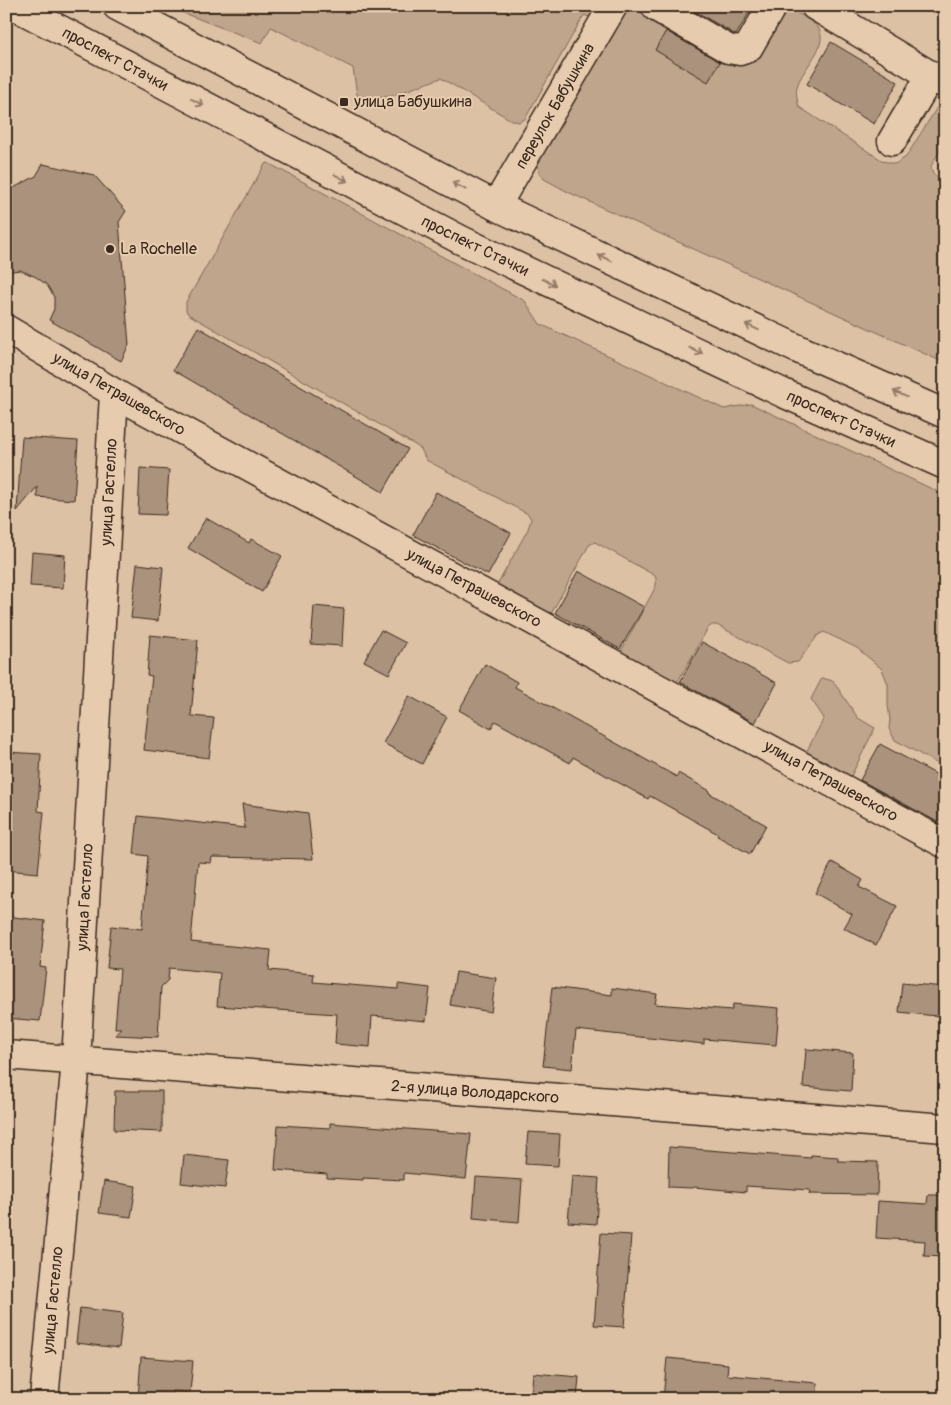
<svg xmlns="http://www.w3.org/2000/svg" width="951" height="1405" font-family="Pangolin,sans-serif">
  <rect width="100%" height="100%" fill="#ddc1a5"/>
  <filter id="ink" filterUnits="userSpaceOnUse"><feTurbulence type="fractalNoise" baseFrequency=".02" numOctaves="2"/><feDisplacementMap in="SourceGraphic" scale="10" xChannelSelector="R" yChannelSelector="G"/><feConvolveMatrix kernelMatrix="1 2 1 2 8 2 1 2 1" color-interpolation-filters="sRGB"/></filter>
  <g filter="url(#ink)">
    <g fill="#bfa58c" stroke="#7d6855">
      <path d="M165,6H611L599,21L584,15L525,119L519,122L511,120L441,78L394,95L366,101L357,95L353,68L271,27L262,43Z"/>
      <path d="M626,6H649L732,58L780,13L786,9C796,11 802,16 810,21C838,38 805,64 798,84C795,92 797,99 799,107L883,161L895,164L906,157L941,101L945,100V142L931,166L933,174L945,182V363L568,192L544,179L539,172L538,163L553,131Z"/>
      <path d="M268,163L525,301L540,324L724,409L751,404L945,495V768L895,740L889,729L890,720L888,705V684L882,669L857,648L824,632L818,635L798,662L788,663L717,625H712L708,628L674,688L618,657L656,586V578L654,575L595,542L589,545L547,621L494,591L528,529L531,519L528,514L426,460L421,449L415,445L188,314L186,310V302L265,164Z"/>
      <path d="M822,678L833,681L858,718L875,728L847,784L802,760L824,718L811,699Z"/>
    </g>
    <g fill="#ab927b" stroke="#3b2a1e">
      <path d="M686,6H753L736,35Z"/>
      <path d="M666,31L720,62L708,82L655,50Z"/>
      <path d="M831,42L898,82L874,124L807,84Z"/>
      <path d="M43,164L94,175L126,211L119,222L129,345L121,361L49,320L54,309V297L47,285L36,277L20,270L6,272V192L36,176Z"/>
      <path d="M198,327L408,449L383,492L173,370Z"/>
      <path d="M22,437L78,441L74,500L37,497V487L17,511Z"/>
      <path d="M140,468L169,470L166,515L138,514Z"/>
      <path d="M436,492L511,533L488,575L413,535Z"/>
      <path d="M206,518L249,543L251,539L282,556L262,592L188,548Z"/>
      <path d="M32,552L65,555L63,588L30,586Z"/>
      <path d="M137,564L163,567L158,621L131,618Z"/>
      <path d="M578,571L644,607L620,649L555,613Z"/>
      <path d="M314,606L344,609L342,646L311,644Z"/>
      <path d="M381,630L406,643L389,674L364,661Z"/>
      <path d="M150,635L198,640L191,716L214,718L209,758L144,750L152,676L147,675Z"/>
      <path d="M702,642L777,683L755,723L680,682Z"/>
      <path d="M485,664L517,682L515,687L677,777L678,773L710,791L709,793L766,825L750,854L717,836L718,834L650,796L648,799L573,757L570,763L495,721L491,729L459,710Z"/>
      <path d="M409,696L447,717L422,764L383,743Z"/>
      <path d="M880,744L945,779V826L860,780Z"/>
      <path d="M6,752L41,754L38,811L44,812L38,873L6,870Z"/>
      <path d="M242,804L308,813L313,859L212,857L211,863L198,862L191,942L271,950L269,970L314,974L313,982L398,989V984L430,988L426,1021L372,1016L370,1047L335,1044L337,1014L217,1006L220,973L169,968L168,980L161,987L158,1037L115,1035L121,1028H115L120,969L107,968L111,926L142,929L148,856L134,854L138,816L245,828Z"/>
      <path d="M832,862L863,880L859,887L897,906L876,945L844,928L852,914L815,893Z"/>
      <path d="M6,916L45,921L40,967L46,968L40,1021L6,1018Z"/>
      <path d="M456,972L496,978L491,1012L450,1005Z"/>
      <path d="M902,983L945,987V1017L899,1012Z"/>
      <path d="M552,987L612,995V988L657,994L655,1004L732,1010L733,1004L779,1008L776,1045L704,1039V1044L576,1030L572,1069L543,1066Z"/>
      <path d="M806,1049L853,1053L851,1091L803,1087Z"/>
      <path d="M115,1091H162V1132L114,1130Z"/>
      <path d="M330,1123L471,1134L466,1179L404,1173V1180L363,1178V1180L327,1178V1174L275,1170L278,1125L330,1128Z"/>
      <path d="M528,1132L560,1134L558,1166L525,1164Z"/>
      <path d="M669,1147L811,1158V1155L838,1157V1161L878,1162L877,1195L809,1194L810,1190L746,1186V1192L694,1187L693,1188L668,1187Z"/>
      <path d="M184,1155L229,1160L225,1188L181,1183Z"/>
      <path d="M572,1176L599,1178L596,1224L568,1222Z"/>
      <path d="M476,1177L522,1180L519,1222L473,1218Z"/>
      <path d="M104,1181L136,1186L131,1217L99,1213Z"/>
      <path d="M928,1195H945V1257L924,1256L925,1241L876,1238L878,1201L927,1204Z"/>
      <path d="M601,1233L631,1235L624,1327L594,1325Z"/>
      <path d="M80,1308L123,1313L119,1348L76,1343Z"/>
      <path d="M141,1357L193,1361L190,1392L172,1391V1399H138Z"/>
      <path d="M667,1358L728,1364L727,1375L817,1383V1399H663Z"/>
      <path d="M533,1373L579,1377L577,1399H531Z"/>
    </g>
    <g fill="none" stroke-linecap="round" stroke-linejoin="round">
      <g stroke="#3b2a1e" stroke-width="31">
        <g id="minor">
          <path d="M815,6L945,84"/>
          <path d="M656,7L728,49L740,51L748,48L772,6"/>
          <path d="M892,141L931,75"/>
          <path d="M496,206L613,6"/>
          <path d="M6,329L123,398L945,844"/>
          <path d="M6,1055L945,1128"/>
          <path d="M44,1399L76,1061L114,394"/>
        </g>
      </g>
      <g stroke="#3b2a1e" stroke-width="31">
        <g id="major">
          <path d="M15,6L461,240L783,393L945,465"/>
          <path d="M117,6L496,206L798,349L945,414"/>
        </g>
      </g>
      <use href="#minor" stroke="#e7cbae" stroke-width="28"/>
      <use href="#major" stroke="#e7cbae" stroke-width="28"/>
    </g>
    <defs><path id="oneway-shaft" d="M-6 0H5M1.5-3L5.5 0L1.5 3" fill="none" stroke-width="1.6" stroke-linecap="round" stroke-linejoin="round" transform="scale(1.25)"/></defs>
    <g stroke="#917a66">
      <use href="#oneway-shaft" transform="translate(197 102) rotate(28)"/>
      <use href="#oneway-shaft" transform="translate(341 178) rotate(28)"/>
      <use href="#oneway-shaft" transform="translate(459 186) rotate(-152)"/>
      <use href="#oneway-shaft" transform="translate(605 258) rotate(-155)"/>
      <use href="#oneway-shaft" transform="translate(549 282) rotate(25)"/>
      <use href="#oneway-shaft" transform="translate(752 327) rotate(-155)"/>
      <use href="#oneway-shaft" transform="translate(696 351) rotate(26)"/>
      <use href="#oneway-shaft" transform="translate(900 394) rotate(-156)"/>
    </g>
  </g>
  <g fill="#3b2a1e" stroke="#e7cbae" stroke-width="2">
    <rect x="339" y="97" width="10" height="10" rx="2.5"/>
    <circle cx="110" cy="249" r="5"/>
  </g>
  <g text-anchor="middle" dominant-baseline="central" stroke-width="4" stroke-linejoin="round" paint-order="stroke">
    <g font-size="16" fill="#3b2a1e" stroke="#e7cbae">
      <text transform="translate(115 59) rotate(28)">проспект Стачки</text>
      <text transform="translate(555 106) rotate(-60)">переулок Бабушкина</text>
      <text transform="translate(475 246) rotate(26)">проспект Стачки</text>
      <text transform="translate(119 394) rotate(30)">улица Петрашевского</text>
      <text transform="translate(841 419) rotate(24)">проспект Стачки</text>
      <text transform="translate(109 492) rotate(-87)">улица Гастелло</text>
      <text transform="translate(474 588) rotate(28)">улица Петрашевского</text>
      <text transform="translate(831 781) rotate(29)">улица Петрашевского</text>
      <text transform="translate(85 897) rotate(-87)">улица Гастелло</text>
      <text transform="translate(475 1092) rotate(4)">2-я улица Володарского</text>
      <text transform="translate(53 1300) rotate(-85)">улица Гастелло</text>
    </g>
    <g font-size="16" fill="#3b2a1e" stroke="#e7cbae" text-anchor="start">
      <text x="354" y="102">улица Бабушкина</text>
      <text x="120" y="249">La Rochelle</text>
    </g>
  </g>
  <rect width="951" height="1405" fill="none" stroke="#e7cbae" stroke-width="25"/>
  <rect x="12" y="12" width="926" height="1380" fill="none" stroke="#3b2a1e" stroke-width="2" filter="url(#ink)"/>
</svg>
